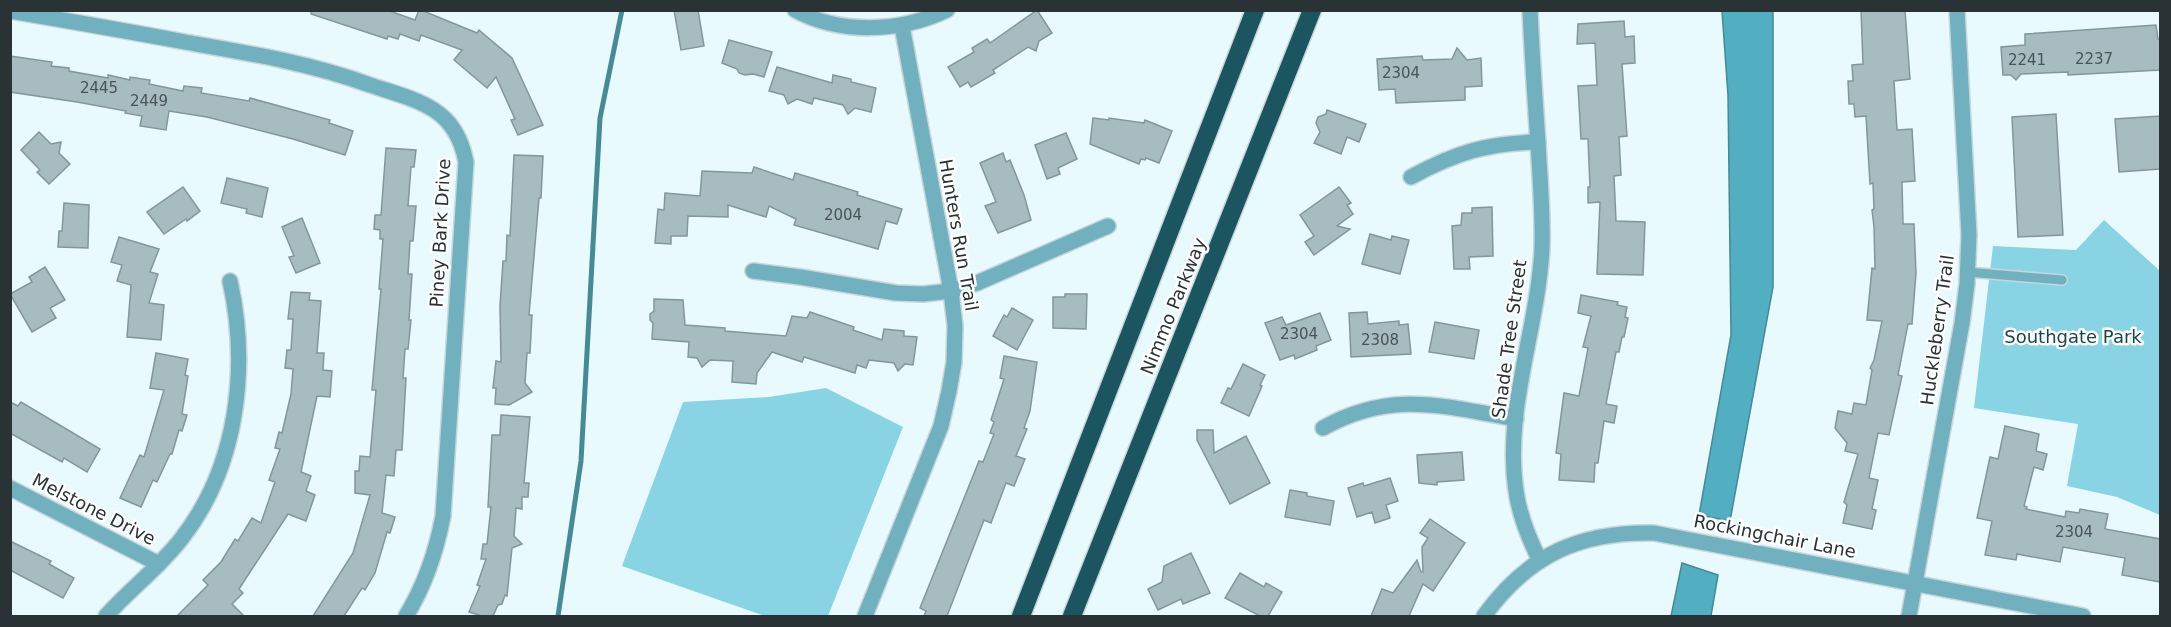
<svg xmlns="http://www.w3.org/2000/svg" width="2171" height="627" font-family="'DejaVu Sans',sans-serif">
  <rect width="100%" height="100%" fill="#e8fafe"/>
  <g fill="#88d4e4">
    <path d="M2104,220L2160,271V515L2117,497L2067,486L2078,424L1974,408L1993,246L2076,250Z"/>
    <path d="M826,388L903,427L828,616H765L622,566L683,402L769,397Z"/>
  </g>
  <g fill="#51afc1" stroke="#458a97" stroke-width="1.5">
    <path d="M1722,11H1773V287L1730,521L1699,515L1731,335L1728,95Z"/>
    <path d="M1682,563L1718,575L1711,616H1671Z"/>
  </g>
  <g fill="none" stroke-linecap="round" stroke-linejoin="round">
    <path stroke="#458a97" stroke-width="5" d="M558,616L581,461L600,118L622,10"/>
  </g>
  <g fill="#a7bcc1" stroke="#82979b" stroke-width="1.5">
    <path d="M311,10H387L415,20L419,10H421L477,33L479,30L512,58L543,125L518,135L511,120L515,119L496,77L487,88L454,60L462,50L421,35L419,41L400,34L398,39L388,36L387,39L311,14Z"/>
    <path d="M674,10H698L704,46L681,50Z"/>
    <path d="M1037,10L1052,33L1039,41L1036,51L1028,47L993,70L995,73L971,87L968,82L960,87L948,67L974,52L972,48L987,39L990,43Z"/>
    <path d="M1861,10H1905L1910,79L1894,81L1897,130L1912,129L1915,181L1902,182L1903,224H1914L1916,273L1912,324H1908L1898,375L1902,376L1889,435L1878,433L1869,478L1878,480L1872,509L1876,510L1872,529L1843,523L1847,505L1844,502L1858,454L1845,451L1847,443L1835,428L1838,411L1852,414L1854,403L1866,405L1872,370L1870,368L1874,360L1882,321L1867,320L1872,268L1875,269L1874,227L1872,210L1874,209L1873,183L1870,184L1866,116L1855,117L1854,104H1849L1848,81H1853L1852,65L1863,64Z"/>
    <path d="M1624,21L1625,37L1634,36L1635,63L1622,64L1627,136L1619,137L1621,175L1614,176L1616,221L1645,222L1643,275L1597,274L1600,202L1588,203V187H1590L1588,139H1581L1578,86L1597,85L1595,43L1577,44L1578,24Z"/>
    <path d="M2156,25L2158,39H2160V70L2068,75V72L2021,74L2016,80L2011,75H2003L2001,47L2025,45V34Z"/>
    <path d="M729,40L772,52L764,77L753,74L745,75L739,73L737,69L722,63Z"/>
    <path d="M1457,48L1467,60L1481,58L1482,86L1465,87V100L1396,103L1395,89L1379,90L1377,59L1422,56L1423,60L1452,59Z"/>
    <path d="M10,56L52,62L51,66L69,68V71L108,78V75L130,80V77L150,80L149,84L183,91L184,86L202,88L201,93L249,101L250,98L330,120L329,123L353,131L345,155L293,139L207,117L169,111L166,130L140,126L142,116L125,113L126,111L77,102L10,92Z"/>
    <path d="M777,67L832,83L833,75L851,79V82L876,88L871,112L855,108L848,114L843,105L814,98L812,104L797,99L788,104L784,95L769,91Z"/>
    <path d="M1327,110L1366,124L1359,142L1347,137L1341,154L1314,143L1320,132L1316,123L1318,117L1326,114Z"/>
    <path d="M2056,114L2063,235L2018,237L2012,117Z"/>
    <path d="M2160,116V169L2119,172L2115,119Z"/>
    <path d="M1093,118L1109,120V118L1144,123L1145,120L1172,131L1159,163L1146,158L1145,160L1141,159L1139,164L1090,144Z"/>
    <path d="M39,132L51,144L61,142L59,153L70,164L49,184L37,172L40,170L21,150Z"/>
    <path d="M1066,133L1077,159L1058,168L1060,174L1047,179L1035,145Z"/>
    <path d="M386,148L416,150L414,167H411L408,206H416L413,241H410L408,274H412L409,320H411L408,349H405L403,378H406L402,450H396L394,476L386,475L382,513L395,517L390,533L387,532L375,573L365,590L362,588L344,616H313L353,553L370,495L355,493V471H359L360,456L370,457L376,390H372L381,289H379L383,239H380V230L374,229L375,215H381Z"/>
    <path d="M1003,153L1006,162L1010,160L1024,195L1031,220L998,233L985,206L996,202L980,163Z"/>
    <path d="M514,155L543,156L541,198H539L529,315H532L530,353H527L525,383L532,392L509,405L495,404L496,388H493L496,361L501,362L500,306L503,261H506L507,235L510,236Z"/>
    <path d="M754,167L793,180L795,173L858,192L857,195L902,209L897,224L886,221L878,249L794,225L796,219L769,206L766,217L728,205V217L688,216L687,236H671V244L655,243L658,209L664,210L665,193L700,196L702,171L752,173Z"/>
    <path d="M227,178L268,188L262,217L246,213L247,209L221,203Z"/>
    <path d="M183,187L200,211L187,221L186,219L164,234L147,212Z"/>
    <path d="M1339,187L1351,203L1347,205L1353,214L1337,226L1350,229L1314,255L1305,242L1314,236L1300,215Z"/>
    <path d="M64,203L89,205L88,248L58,247L59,231H62Z"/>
    <path d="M1492,207L1493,256L1469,257L1470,269H1454L1452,226L1461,225L1462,213H1472V208Z"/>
    <path d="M302,218L320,263L296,273L289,257L294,256L282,227Z"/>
    <path d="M1370,234L1391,240L1392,236L1409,240L1400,274L1362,264Z"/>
    <path d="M119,237L159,249L150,272L158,274L149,303L164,305L161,340L127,337L131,285L117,281L122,265L111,262Z"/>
    <path d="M45,267L65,300L50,308L56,318L32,332L10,294L32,282L29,277Z"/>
    <path d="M291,292L310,293L309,300L321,301L317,353H324L323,370L332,371L330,397L317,396L301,472L311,476L306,491L315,495L306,521L288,514L239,589L243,593L232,604L244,616H177L208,585L203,580L221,562L235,539L238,541L252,518L261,523L275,482L269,480L280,449L275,448L279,432L282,433L291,394L293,369L285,368L287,350H291L293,319H288Z"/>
    <path d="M1065,294H1087L1086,329L1053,328V297H1065Z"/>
    <path d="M1581,295L1618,302L1617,305L1627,307L1625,317L1628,318L1624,337H1622L1619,352H1616L1606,404L1617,406L1614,423L1604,421L1598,463H1595L1594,482L1559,480L1561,454L1556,453L1564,393L1579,396L1588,348L1583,347L1591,316L1578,313Z"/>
    <path d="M654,299L683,300L685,325L725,328V331L786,336L792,316L807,318L810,312L854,327L853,330L882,340L884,329L904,331V336L917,337L913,365L905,364L898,371L894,363L869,360L866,368L857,365L855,373L804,357L802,362L772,352L757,373L756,384L732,382L733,361L710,360L702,367L697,358L688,357L689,342L652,339L653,323L650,320V314L654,311Z"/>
    <path d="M1012,308L1033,320L1017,350L993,336L1004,315L1007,317Z"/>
    <path d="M1367,312L1368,324L1399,321V325L1408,324L1411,354L1351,357L1349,313Z"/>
    <path d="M1320,313L1331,340L1316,346L1317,350L1295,359L1294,355L1280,360L1265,323L1282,317L1286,325Z"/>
    <path d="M1435,322L1479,330L1474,359L1429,352Z"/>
    <path d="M156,353L188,359L185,375L188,376L182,414L187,415L182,431L179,430L172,454H170L157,482L153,480L141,507L120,498L140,455L144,457L164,390L150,388Z"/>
    <path d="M1004,356L1037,362L1030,411L1024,428L1027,429L1016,456L1025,459L1014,486L1006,483L991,523L984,520L947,616H924L926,611L920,608L928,588L979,461L983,462L994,434L990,433L994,422L991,420L1004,379L1000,378Z"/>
    <path d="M1243,364L1265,375L1260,385L1262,386L1249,416L1221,403L1228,388L1231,389Z"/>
    <path d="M10,402L18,406L21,402L100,449L87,472L64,458L62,462L10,433Z"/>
    <path d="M501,415L530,417L524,483H529L528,497H522V509L516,508L514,536L522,544L512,548L507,596L505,595L502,604L498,605L493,616H482L469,612L480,586L477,585L486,559H481L483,544H487L491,507H488L492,435H500Z"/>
    <path d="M2005,426L2039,434L2036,451L2047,454L2043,470L2034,467L2024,506L2027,507L2026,509L2065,517L2066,511L2079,513L2080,509L2108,514L2105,529L2160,539V582L2122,575L2125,558L2063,547L2060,562L2017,554L2016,560L1985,555L1992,521L1977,518L1990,457L1998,459Z"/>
    <path d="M1197,430H1213L1214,453L1246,436L1270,483L1230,504L1197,440Z"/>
    <path d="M1462,452L1464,480L1437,482V485L1419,483L1417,455Z"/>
    <path d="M1390,478L1398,501L1386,505L1390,518L1375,523L1372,512L1357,517L1348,488L1363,483L1364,486Z"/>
    <path d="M1290,490L1307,493V496L1334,501L1330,525L1285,517Z"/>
    <path d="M1430,519L1465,543L1433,591L1423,584L1409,616H1371L1382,589L1393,593L1417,560L1421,572H1423L1422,547L1428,538L1420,533Z"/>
    <path d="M10,541L51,561L49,564L74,578L63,598L10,570Z"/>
    <path d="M1191,553L1210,593L1183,604L1181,599L1158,610L1148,589L1162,582L1164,566Z"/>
    <path d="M1240,573L1264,587L1266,583L1282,592L1268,616H1260L1225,598Z"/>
  </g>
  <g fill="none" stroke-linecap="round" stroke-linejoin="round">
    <g stroke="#c6d6da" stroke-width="12">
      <path id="lane" d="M1967,272L2062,280"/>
    </g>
    <g stroke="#c6d6da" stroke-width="18">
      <g id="street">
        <path d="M795,10C841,35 901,32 947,10"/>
        <path d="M1530,10C1532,55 1535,99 1538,143C1540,178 1543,213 1542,248C1538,331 1502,413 1517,497C1521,519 1530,541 1540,561"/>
        <path d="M10,11C69,21 127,31 185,42C248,53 310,63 370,85C391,92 415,98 434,110C453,122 462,141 466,162L443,516C436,553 425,585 406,616"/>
        <path d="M1411,177C1455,153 1487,143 1538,142"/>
        <path d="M753,271L800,277L896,293L923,294L951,291L977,283L1108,226"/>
        <path d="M1323,428C1391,390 1443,406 1516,419"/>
        <path d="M10,488L159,564"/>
        <path d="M106,616C130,589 160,567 182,538C238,466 249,367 230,281"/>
        <path d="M865,616L941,426L949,391L954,362L955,326L951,291L902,26"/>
        <path d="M1484,616C1528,555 1580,531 1654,533L2083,616"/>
        <path d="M1909,616L1962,323L1967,284L1969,235L1957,10"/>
      </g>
    </g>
    <g stroke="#c6d6da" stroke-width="21">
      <g id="highway">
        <path d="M1021,616L1255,10"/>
        <path d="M1072,616L1312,10"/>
      </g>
    </g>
    <use href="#lane" stroke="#71b1bf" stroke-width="9"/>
    <use href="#street" stroke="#71b1bf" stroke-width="15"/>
    <use href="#highway" stroke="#1b555f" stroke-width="18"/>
  </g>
  <g text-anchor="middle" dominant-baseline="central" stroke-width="5" stroke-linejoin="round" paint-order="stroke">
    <g font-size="15" fill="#485457">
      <text x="2094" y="59">2237</text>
      <text x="2027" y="60">2241</text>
      <text x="1401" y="73">2304</text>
      <text x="99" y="88">2445</text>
      <text x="149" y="101">2449</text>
      <text x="843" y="215">2004</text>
      <text x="1299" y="334">2304</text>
      <text x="1380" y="340">2308</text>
      <text x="2074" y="532">2304</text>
    </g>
    <g font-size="18" fill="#293234" stroke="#fff">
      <text transform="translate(440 233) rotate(-87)">Piney Bark Drive</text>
      <text transform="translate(959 235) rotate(80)">Hunters Run Trail</text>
      <text transform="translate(1173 306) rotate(-68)">Nimmo Parkway</text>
      <text transform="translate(1937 330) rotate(-82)">Huckleberry Trail</text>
      <text transform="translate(1509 339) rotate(-82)">Shade Tree Street</text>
      <text transform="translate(94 509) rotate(27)">Melstone Drive</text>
      <text transform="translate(1775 536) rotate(11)">Rockingchair Lane</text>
    </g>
    <g font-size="18" fill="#1a454d" stroke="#fff">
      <text x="2073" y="336">Southgate Park</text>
    </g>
  </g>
  <rect width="2171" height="627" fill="none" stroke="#293234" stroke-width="24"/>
</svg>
